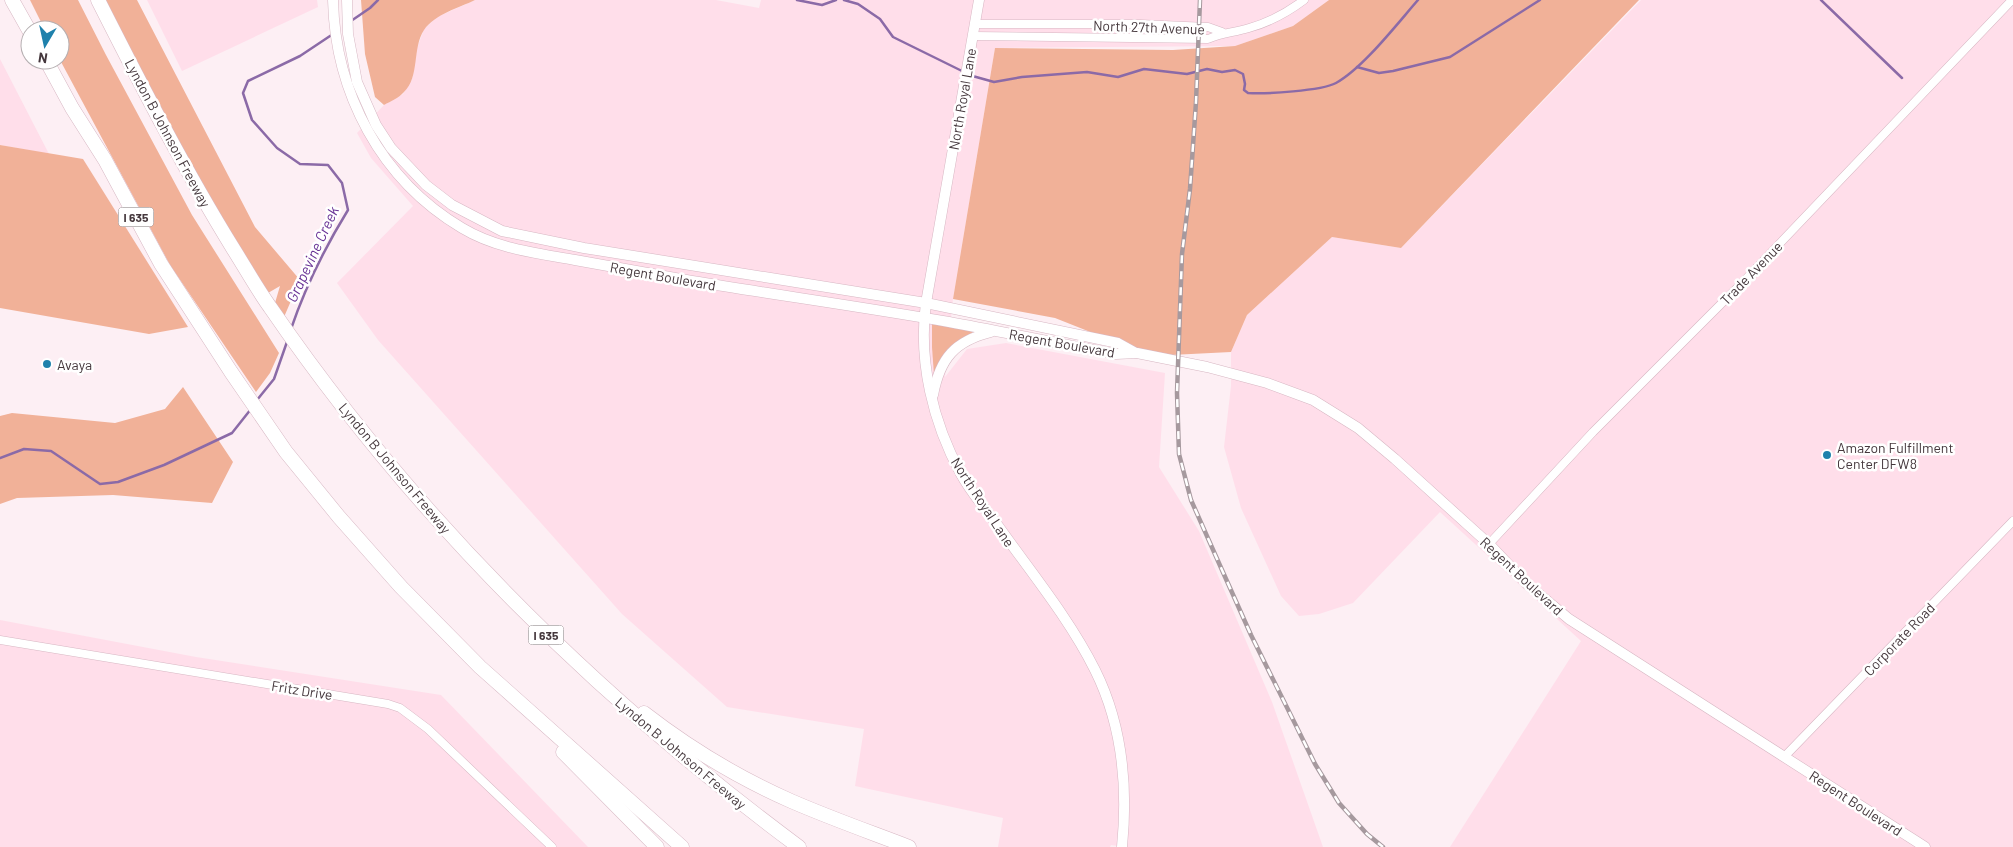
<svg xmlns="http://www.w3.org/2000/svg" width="2013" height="847" viewBox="0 0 2013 847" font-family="Barlow,sans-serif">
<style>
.built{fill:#ffdeea}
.green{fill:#f1b198}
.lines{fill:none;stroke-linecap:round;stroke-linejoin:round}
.stream{stroke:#8b6aa7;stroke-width:2.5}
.street-casing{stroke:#d7b7c3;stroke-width:9}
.secondary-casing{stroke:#d7b7c3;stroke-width:11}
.highway-casing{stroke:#d7b7c3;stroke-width:15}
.street{stroke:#fff;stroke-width:8}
.secondary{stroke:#fff;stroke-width:10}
.highway{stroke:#fff;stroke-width:14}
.rail-casing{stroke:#a6999e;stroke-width:4.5}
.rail{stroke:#fff;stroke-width:2.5;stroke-dasharray:8;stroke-linecap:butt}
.poi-dot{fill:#1f81ac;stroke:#fff;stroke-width:2}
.labels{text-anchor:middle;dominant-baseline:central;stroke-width:5;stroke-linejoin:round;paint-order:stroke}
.shield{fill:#fff;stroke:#7d7477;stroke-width:1}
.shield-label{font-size:12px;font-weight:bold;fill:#45383d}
.street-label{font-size:14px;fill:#45383d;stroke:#fff}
.poi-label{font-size:14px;fill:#45383d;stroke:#fff;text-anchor:start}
.water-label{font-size:15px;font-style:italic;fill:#683295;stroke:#fff}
</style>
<rect width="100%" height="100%" fill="#fdeff4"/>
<g class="built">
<polygon points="147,0 317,0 318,7 182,71"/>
<polygon points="475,0 716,0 759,8 761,0 1329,0 1293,26 1235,46 995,48 953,299 945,377 967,349 1006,343 1165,373 1159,467 1199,531 1272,702 1323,847 1126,847 1111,845 1110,847 998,847 1003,818 855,786 864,729 727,707 622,614 378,340 337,283 413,206 371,158 357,133 384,105 403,94 412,79 417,48 424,29 437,17"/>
<polygon points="1641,0 2013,0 2013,847 1450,847 1581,641 1440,512 1353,603 1319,614 1299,616 1281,596 1241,508 1224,447 1231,386 1231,352 1247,315 1332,237 1401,248"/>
<polygon points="0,59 49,154 0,145"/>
<polygon points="0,620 196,657 441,695 588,847 0,847"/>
</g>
<g class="green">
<polygon points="30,0 78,0 106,55 192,215 279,353 270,373 256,392 170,265 60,60 60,30 45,30"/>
<polygon points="105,0 137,0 255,227 300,280 284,317 275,303 280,286 268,293 176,142"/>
<path d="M361,0h114c-16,8 -40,14 -51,30 -12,18 -4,47 -20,62 -5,6 -13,9 -20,13l-9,-8 -10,-43z"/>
<polygon points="1329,0 1639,0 1401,248 1332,237 1247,315 1231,352 1151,356 1055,318 953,299 995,48 1173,50 1235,46 1293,26"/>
<polygon points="0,145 83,159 188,327 149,334 0,308"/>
<polygon points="932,324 971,331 973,333 934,375 932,347"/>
<polygon points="183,387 233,462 212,503 113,495 17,498 0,504 0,416 12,413 115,423 165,409"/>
</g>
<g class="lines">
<g class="stream">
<polyline points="797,0 822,5 836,0"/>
<polyline points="844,0 858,4 880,19 893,37 964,72"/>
<polyline points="1821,0 1902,78"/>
<polyline points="351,21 370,8 378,0"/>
<polyline points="1357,67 1379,73 1393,71 1450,57 1540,0"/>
<path d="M969,75l25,7 28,-5 65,-5 31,5 26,-8 43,5 20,-5 15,3 13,-2 8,4 2,10 -1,6 4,3c18,1 73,-2 88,-10 27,-15 61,-59 82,-83"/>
<path d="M291,329c15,-44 33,-80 57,-119l-6,-27 -14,-18 -28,-1 -23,-16 -25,-28 -9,-27 5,-12 52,-25 33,-22"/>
<polyline points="257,400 274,379 288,339"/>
<polyline points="0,458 24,449 51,451 100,484 118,482 164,465 232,433 251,409"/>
</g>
<defs>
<g id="street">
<polyline points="975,24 1140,24 1208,27 1222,32"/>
<path d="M973,36l235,3c15,-7 25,-6 41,-11 18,-5 39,-16 55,-28"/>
<polyline points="1489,544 1593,432 1743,282 2012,0"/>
<polyline points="0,640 388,704 400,708 428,729 552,847"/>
<polyline points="1785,756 2013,521"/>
</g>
<g id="secondary">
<path d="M333,0c2,93 48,180 129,228 35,21 75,25 113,32 39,7 78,14 117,21 85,14 171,26 257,41 55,10 111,22 167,32l21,-1 70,14 60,16 46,17 45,28 37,31 94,85 38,40 42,35 356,228"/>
<polyline points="347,0 348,34 357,82 376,125 391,148 426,185 452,205 502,231 584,248 926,303 1118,343 1136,353"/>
<path d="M979,0l-53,303c-8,58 7,120 35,171 9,17 23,33 35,49 34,48 73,95 99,147 28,56 33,116 27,177"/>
<path d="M933,395c7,-37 22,-54 58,-63"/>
</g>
<g id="highway">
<polyline points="12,0 30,32"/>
<path d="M98,0c43,85 86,169 136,250 12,19 23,39 36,57 144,210 324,388 529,540"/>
<polyline points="46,60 72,108 105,160 161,264 231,372 286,452 339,517 401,587 480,667 682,847"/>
<path d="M644,713c45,35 95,65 147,88 39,17 79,31 118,46"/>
<polyline points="563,752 657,847"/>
</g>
</defs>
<use href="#street" class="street-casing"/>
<use href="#secondary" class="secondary-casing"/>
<use href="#highway" class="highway-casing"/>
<use href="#street" class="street"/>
<use href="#secondary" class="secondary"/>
<use href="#highway" class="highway"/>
<defs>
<polyline id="rail" points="1200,0 1196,102 1190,189 1182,254 1177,393 1179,454 1191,500 1222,570 1251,635 1315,764 1339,803 1367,834 1383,847"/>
</defs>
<use href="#rail" class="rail-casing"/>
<use href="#rail" class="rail"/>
</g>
<g class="poi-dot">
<circle cx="47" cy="364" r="5"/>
<circle cx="1827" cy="455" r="5"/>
</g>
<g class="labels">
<g class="shield">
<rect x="118.5" y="207.5" width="35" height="19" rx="4"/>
<rect x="528.5" y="625.5" width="35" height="19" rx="4"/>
</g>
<g class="shield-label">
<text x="136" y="217">I 635</text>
<text x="546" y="635">I 635</text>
</g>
<g class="street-label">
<text transform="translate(1149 27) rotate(2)">North 27th Avenue</text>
<text transform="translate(962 99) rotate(-80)">North Royal Lane</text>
<text transform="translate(168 133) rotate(62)">Lyndon B Johnson Freeway</text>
<text transform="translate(1751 273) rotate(-46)">Trade Avenue</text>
<text transform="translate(663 276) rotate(10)">Regent Boulevard</text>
<text transform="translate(1062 343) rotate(10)">Regent Boulevard</text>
<text transform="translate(395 468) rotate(50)">Lyndon B Johnson Freeway</text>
<text transform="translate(983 502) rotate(57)">North Royal Lane</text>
<text transform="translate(1522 576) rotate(43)">Regent Boulevard</text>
<text transform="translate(1899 639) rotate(-46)">Corporate Road</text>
<text transform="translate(302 690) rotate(9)">Fritz Drive</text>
<text transform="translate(681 753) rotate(40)">Lyndon B Johnson Freeway</text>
<text transform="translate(1856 803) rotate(33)">Regent Boulevard</text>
</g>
<g class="poi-label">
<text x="57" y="364">Avaya</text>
<text x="1837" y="447">Amazon Fulfillment<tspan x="1837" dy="16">Center DFW8</tspan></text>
</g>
<g class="water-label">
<text transform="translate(312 254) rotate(-65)">Grapevine Creek</text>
</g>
</g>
<g transform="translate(45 45) rotate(189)"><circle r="24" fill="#ffffff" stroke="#b5afb1"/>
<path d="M0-4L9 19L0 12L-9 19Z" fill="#1f81ac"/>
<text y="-8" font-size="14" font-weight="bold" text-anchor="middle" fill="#45383d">N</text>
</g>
</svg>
